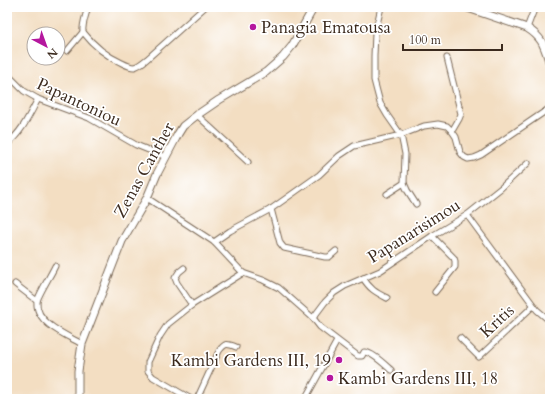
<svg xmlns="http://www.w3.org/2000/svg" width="557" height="406" viewBox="0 0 557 406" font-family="Cardo,serif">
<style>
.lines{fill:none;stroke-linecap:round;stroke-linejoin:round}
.street-casing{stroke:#7b6957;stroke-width:7}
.secondary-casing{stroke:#7b6957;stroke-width:9}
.street{stroke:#fff;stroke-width:5}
.secondary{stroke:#fff;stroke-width:7}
.poi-dot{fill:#b5179e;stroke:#fff;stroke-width:1.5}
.labels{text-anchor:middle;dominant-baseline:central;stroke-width:3.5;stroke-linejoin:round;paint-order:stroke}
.poi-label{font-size:17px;fill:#3b2a1e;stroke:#fff;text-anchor:start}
.street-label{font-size:17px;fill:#3b2a1e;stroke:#fff}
</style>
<rect width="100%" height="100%" fill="#fff"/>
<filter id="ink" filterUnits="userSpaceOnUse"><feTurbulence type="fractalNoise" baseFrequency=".025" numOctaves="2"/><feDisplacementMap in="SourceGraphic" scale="8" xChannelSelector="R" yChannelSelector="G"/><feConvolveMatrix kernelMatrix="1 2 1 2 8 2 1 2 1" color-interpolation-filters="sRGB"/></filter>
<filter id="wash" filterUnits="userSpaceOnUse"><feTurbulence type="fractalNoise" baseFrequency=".012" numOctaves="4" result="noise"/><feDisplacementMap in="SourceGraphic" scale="16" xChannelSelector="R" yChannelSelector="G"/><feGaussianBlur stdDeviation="0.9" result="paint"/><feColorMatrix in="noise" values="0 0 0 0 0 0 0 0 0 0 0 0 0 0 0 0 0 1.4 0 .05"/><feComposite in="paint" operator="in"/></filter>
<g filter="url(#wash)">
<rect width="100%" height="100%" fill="#f3dec2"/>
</g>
<g filter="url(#ink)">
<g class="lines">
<defs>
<g id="street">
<polyline points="381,7 375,33 374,56 374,80 380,103 387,115 401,135 405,154 404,183 407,190 416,204"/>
<polyline points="527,28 535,7"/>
<path d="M83,32c11,14 23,24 39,31 4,2 8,4 12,4 5,-1 9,-5 13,-8l58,-52"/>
<path d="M67,51l16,-19c-1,-8 3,-17 5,-25"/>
<polyline points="447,58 461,114 459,119 452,131"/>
<polyline points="7,74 24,91 38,99 89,118 136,145 166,157"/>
<polyline points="197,115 248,162"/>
<path d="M7,144c15,-12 22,-28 31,-45"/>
<polyline points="387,194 404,183"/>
<path d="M147,198l67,44 29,31 20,7 16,8 34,30 7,9 38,29h4l2,-4c8,0 20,12 27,18"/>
<polyline points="271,209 280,243 284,248 325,257 329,257 336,251"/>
<polyline points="467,215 537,310 550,321"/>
<polyline points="432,236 454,258 455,261 455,267 435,292"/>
<polyline points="214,242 230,231 271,209 319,175 339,156 354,146 401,135 424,126 438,124 447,126 452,131 456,137 460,152 464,157 468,159 474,158 481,155 550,108"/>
<path d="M55,266c-3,7 -18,31 -18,36 -2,21 31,34 45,42"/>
<polyline points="184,268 179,272 175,278 177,283 192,305"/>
<path d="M363,278c7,11 12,14 24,20"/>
<polyline points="15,284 37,301"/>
<polyline points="313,318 325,302 334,293 345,286 380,271 432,236 467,215 501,188 528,163"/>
<polyline points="460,338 479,357 533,306"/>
<polyline points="191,399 153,377 148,371 148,362 160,336 168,324 192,305 243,273"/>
<path d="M197,399l22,-48c6,-8 8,-8 17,-4"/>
<polyline points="305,399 337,341"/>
</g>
<g id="secondary">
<path d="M465,7l62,21c16,10 17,18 23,36"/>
<polyline points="78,399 78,371 82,344 122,241 147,198 157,174 178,134 183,126 197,115 219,100 266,72 283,57 292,46 314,7"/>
</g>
</defs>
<use href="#street" class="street-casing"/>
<use href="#secondary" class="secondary-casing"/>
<use href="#street" class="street"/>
<use href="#secondary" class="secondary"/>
</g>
</g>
<g class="poi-dot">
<circle cx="253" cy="27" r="4"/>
<circle cx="339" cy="360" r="4"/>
<circle cx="330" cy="378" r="4"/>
</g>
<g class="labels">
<g class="poi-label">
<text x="261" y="27">Panagia Ematousa</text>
<text x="331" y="360" text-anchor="end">Kambi Gardens III, 19</text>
<text x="338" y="378">Kambi Gardens III, 18</text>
</g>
<g class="street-label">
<text transform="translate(79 102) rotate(25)">Papantoniou</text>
<text transform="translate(144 170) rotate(-61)">Zenas Canther</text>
<text transform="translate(414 231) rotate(-32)">Papanarisimou</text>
<text transform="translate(497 321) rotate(-43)">Kritis</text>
</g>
</g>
<rect width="557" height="406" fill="none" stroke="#fff" stroke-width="24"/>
<g transform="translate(46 46) rotate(139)"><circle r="19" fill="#ffffff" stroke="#b1aaa5"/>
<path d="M0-3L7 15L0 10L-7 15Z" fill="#b5179e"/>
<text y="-6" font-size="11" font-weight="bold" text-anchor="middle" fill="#3b2a1e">N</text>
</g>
<path d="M403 44v6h99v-6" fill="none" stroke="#3b2a1e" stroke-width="2"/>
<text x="409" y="44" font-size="12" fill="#3b2a1e" stroke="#ffffff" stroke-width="3" paint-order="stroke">100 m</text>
</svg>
